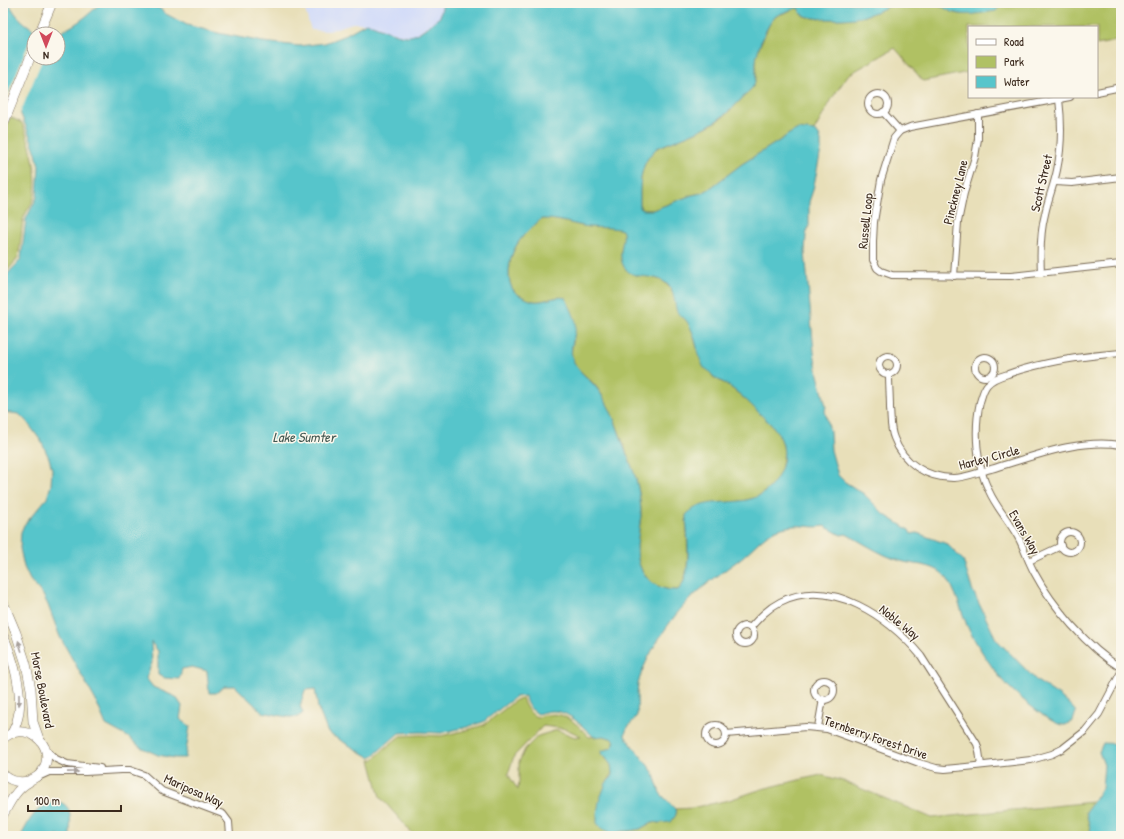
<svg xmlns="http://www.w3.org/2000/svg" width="1124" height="839" viewBox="0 0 1124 839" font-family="'Patrick Hand',sans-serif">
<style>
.built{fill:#d0daf9}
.green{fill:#b0c164;stroke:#767641;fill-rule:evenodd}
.water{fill:#57c5cb;stroke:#497874;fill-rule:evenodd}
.pier{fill:#e8dfb9}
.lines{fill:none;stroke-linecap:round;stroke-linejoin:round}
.minor-casing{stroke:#786954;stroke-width:8}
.secondary-casing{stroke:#786954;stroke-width:10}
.minor{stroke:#fff;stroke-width:6}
.secondary{stroke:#fff;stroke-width:9}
.oneway{fill:#a79f9a}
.labels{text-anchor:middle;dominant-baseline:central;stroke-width:3;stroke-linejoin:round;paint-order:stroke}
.street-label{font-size:13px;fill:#3b2a1e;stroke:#fbf7ec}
.water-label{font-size:14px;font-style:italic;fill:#435852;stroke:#fbf7ec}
</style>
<rect width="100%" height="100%" fill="#fbf7ec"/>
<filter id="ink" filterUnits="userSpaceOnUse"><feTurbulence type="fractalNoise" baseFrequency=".025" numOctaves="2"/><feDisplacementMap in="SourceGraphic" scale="8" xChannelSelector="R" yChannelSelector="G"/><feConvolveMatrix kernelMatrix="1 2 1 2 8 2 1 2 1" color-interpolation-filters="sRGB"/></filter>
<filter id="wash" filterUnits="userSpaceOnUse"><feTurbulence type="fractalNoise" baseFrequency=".012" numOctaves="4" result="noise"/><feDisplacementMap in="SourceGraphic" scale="16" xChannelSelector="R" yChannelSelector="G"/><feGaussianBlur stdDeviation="0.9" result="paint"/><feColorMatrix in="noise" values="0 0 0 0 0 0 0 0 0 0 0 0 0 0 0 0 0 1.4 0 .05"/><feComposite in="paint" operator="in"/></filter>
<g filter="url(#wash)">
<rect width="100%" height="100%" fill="#e8dfb9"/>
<polygon class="built" points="303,3 443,3 440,17 415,35 409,36 398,34 366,23 352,23 329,31 311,30"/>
<g class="green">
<path d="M897,3c9,0 32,-2 40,1 5,1 9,5 13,7 16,8 33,-2 48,-7l-1,-1h124v37l-24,5v-18h-128v45l-46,9 -28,-33 -47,27 -15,22 -19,34 -7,-1 -18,4 -10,7 -37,23 -33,25 -7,4 -10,2 -39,15h-10l-3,-2c0,-22 -2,-44 17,-60l39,-16 16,-8 11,-7 9,-8 20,-21 4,-10v-16l1,-10 13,-29 6,-7 21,-8 2,1c1,3 2,5 5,7 14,4 47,4 60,0 11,-3 22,-9 33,-13z"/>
<path d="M10,117l12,6c9,21 17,52 12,75 -2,7 -9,14 -11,22 -2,12 -2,25 -5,37 -4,7 -10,12 -15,19v-142z"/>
<path d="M541,219c17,-1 32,6 49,8 11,1 22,-1 32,3 4,7 -1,15 -1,23 0,6 1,10 4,16l22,7 8,2 8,3 6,6 5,8 6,20 7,6 5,9 9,32 10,11 2,4 16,9 21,17 27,28 5,10 2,11 -3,18 -5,11 -10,10 -11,7 -14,3 -13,2 -42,12c0,20 7,61 -8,75 -18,1 -34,-9 -39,-27 -5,-15 1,-33 2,-48 0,-13 -2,-26 -6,-39 -3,-10 -8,-21 -11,-31 -6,-16 -12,-33 -21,-48 -2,-4 -5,-8 -8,-12 -7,-8 -16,-13 -21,-22 -5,-10 -1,-17 0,-26 1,-7 -6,-31 -8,-39 -11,-3 -22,5 -34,3 -5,-2 -15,-6 -18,-10 -8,-9 -5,-29 -1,-39 2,-5 6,-11 10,-16 5,-6 12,-11 18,-17z"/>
<path d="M523,699c0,6 9,18 15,18 3,0 6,-2 9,-2 6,-1 13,-1 18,2 10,4 17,13 24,20l15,-1 9,3 2,2 -3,7 -11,3 1,4c11,8 14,18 4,28l16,48h7l11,-2 12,-7 8,1 13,-4 3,-5 -1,-5 17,-1 37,-8 33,-11 45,-11 14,-3 22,6 89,37 161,-16 -7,10 6,24h-674l-5,-2 -33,-37 -10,-37h3l11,-11 16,-13 21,-1 20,1 26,-6 17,-5 32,-25zM543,726l23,3 15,7 -6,1 -18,-7 -19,6 -13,13 -6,13v19l-1,9 -10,-16 6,-18z"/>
</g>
<g class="water">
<path d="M3,3h6c7,14 13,18 25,27v28h24v-24h-2c14,-5 34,-19 44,-31h45l14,5 7,6 21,11 31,8 45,9 36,4 26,-3 18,-7 23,-13c11,3 38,17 48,12 8,-3 19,-13 26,-18l3,-14h454c-11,4 -22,10 -33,13 -10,4 -54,5 -62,-2 -3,-2 -2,-2 -3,-5l-2,-1c-4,1 -18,6 -21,8 -9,8 -19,33 -20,45 -1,10 2,19 -4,27 -10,10 -18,20 -29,28 -19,15 -44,22 -66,32 -19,16 -17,38 -17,60l3,2h10l39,-15 10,-2 7,-4 33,-25 37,-23 10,-7 9,-5 16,2 5,4 2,6v9l-8,40 -4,12v24l-3,9 -1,17 9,100 4,23 8,31 -1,5 5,21 1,18 7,25 7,7 19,12 21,21 24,15 2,4 6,-1 30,11 16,16 9,29 24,50 41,42 24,16 11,10 4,5 -3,9c-2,1 -5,3 -8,4 -13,2 -54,-35 -63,-45 -12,-15 -23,-32 -32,-48 -8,-16 -14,-44 -25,-56 -9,-10 -23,-11 -36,-13 -23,-4 -43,-19 -63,-29l-5,1 -17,-9c-8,2 -14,0 -21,0 -9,-1 -19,1 -27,4 -14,6 -24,20 -36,29 -16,12 -33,24 -48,38 -21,20 -47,59 -54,87 -2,11 0,21 -1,31 -3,8 -12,11 -12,21l28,36 7,21 15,16 1,6 -5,7 -11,1 -8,-1 -12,7 -11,2h-7l-7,2 -6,-1 -8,-4 -4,-5v-9l2,-13 7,-18 6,-6v-4l-1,-8 -5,-7 -4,-3 -1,-4 11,-3 3,-7 -2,-2 -9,-3 -10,1c-18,-16 -30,-33 -56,-23 -7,-5 -12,-8 -13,-18l-10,1 -32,25 -16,5 -26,6 -20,-1 -22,1 -16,14 -12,11 -43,-25 -10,-25 -3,-19 -10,1 -5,16 3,7 -5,4h-10l-26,-5 -27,-26h-10l-9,7h-7l-2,-22 -15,-4 -10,2 -3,10 -14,-1 -7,-3v-24l-7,-9 1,21 -6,15 7,9 23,10 6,9 -2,13 10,7 -5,32h-11l-16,-3 -18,-8 -12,-10 -22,-12 -10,-24 -36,-64 -12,-32 -5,-10 -13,-15 -6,-13 -4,-19 1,-16 3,-7 23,-27 4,-13 1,-16 -3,-11 -8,-17 -14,-19 -8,-8 -16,-2v-132l8,-10 6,-6 4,-6 5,-39 11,-22 2,-31 -3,-13 -7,-19 -9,-22 -17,-2zM541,219c17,-1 32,6 49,8 11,1 22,0 32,3 5,8 -7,25 3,38 9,14 31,3 44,18 6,8 5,17 8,26 2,3 4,4 7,6 3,3 6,8 8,13 5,12 6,26 12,37 5,2 6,5 9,8 2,2 5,4 8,5 15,9 27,20 39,33 6,6 13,11 17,18 13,18 6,43 -9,57 -23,23 -61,3 -82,26 1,20 7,61 -8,75 -18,1 -34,-9 -39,-27 -5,-15 1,-33 2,-48 0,-12 -2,-24 -5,-36 -3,-10 -7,-20 -11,-29 -6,-18 -12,-37 -22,-53 -3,-4 -6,-9 -9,-12 -7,-8 -16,-14 -20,-23 -7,-12 2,-25 2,-38 -1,-9 -7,-18 -10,-26 -11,-3 -22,5 -33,3 -6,-2 -16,-6 -19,-10 -8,-9 -5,-30 -1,-39 2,-5 6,-11 10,-16 5,-6 12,-11 18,-17z"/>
<path d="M936,3h61l2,4 -3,4c-14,2 -30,6 -44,1 -6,-2 -11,-7 -16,-9z"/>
<polygon points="1103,743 1121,744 1121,836 1092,836 1086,812 1102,788 1104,765 1099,752"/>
<path d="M59,802c3,1 6,2 8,5 5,5 3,22 3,29h-49c9,-17 16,-33 38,-34z"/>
</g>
<polygon class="pier" points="35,28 46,34 34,34 34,58 43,58 19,116 18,114 15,113 3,112 3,106"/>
</g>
<g filter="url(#ink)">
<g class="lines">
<defs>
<g id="minor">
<polyline points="1097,92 1121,87"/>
<circle cx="878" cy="104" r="10"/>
<polyline points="1070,97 910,127 900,131 894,138 881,180 874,222 873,241 873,260 877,268 881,271 892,275 1011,276 1121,264"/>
<polyline points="883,112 900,131"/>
<polyline points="1055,182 1072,183 1121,177"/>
<path d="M1041,273c-1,-20 -1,-40 4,-59 3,-15 9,-29 12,-44 5,-24 5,-47 2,-71"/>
<polyline points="954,276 958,222 964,193 975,157 978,139 978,114"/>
<path d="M1121,353c-39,3 -76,8 -113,21 -7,2 -16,5 -21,11 -4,5 -5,11 -7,17 -6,27 -4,63 9,89 7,16 20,30 29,46 6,11 10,24 16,35 18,34 54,76 87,96"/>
<circle cx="888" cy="365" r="9"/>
<circle cx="985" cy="367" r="10"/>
<path d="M889,375c0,11 1,22 1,33 1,10 0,21 4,30 9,25 33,40 59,40 13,0 25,-6 38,-9 41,-12 87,-31 130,-24"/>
<circle cx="1070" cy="542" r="10"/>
<polyline points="1029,561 1061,546"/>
<circle cx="745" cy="635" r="9"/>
<path d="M750,628c9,-10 18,-20 30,-26 52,-26 109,16 141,54l56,88 2,7 2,14"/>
<circle cx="824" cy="690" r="10"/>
<circle cx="716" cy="735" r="10"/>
<polyline points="818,727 823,699"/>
<polyline points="726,734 806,727 827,729 919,763 936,768 945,769 966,767 1031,760 1052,754 1062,749 1085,731 1099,714 1121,672"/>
<polyline points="46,750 56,759 67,764 100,768"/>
<polyline points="38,777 49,772 85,772 121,770 130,770 144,775 162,791 223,814 229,822 230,836"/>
</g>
<g id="secondary">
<polyline points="39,34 52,3"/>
<polyline points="3,125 34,48"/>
<polyline points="3,602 16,633 26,664 31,689 33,722 39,739"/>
<path d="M3,635c10,23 22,61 14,86 -1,4 -3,8 -5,12"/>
<path d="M3,739c21,-20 55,5 40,31 -3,5 -9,9 -15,11 -9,2 -18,0 -25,-7"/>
<path d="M3,815c7,-13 13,-26 26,-33"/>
</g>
</defs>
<use href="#minor" class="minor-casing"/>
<use href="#secondary" class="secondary-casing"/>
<use href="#minor" class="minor"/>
<use href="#secondary" class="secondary"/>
</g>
<defs><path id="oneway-solid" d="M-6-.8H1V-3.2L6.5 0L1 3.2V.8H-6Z"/></defs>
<g class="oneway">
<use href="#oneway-solid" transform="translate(20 646) rotate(-108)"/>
<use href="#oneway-solid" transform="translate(19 700) rotate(90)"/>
<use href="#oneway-solid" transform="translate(73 772) rotate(-1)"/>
</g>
</g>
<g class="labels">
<g class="street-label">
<text transform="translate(1041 183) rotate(-77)">Scott Street</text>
<text transform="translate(955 192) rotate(-76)">Pinckney Lane</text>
<text transform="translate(865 221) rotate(-84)">Russell Loop</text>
<text transform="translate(989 457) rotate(-15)">Harley Circle</text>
<text transform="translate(1025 532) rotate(60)">Evans Way</text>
<text transform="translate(900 622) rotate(39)">Noble Way</text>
<text transform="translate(43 690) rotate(79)">Morse Boulevard</text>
<text transform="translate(876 737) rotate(19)">Ternberry Forest Drive</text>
<text transform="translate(194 790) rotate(24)">Mariposa Way</text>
</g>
<g class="water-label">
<text x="304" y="436">Lake Sumter</text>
</g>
</g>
<rect width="1124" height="839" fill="none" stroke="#fbf7ec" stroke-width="16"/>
<rect x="968" y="26" width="130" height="72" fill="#fbf7ec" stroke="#aea59a"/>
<rect x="976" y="39" width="20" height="6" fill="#ffffff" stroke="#aea59a"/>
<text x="1004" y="46" font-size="12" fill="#3b2a1e">Road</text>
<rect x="976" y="56" width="20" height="12" fill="#b0c164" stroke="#aea59a"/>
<text x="1004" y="66" font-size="12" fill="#3b2a1e">Park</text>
<rect x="976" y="76" width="20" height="12" fill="#57c5cb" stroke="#aea59a"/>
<text x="1004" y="86" font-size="12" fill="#3b2a1e">Water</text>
<g transform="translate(46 46) rotate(180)"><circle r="19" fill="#fbf7ec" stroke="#aea59a"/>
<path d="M0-3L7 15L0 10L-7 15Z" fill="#d1495b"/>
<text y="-6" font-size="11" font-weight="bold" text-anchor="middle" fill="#3b2a1e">N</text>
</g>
<path d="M28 805v6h93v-6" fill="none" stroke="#3b2a1e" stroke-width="2"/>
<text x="34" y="805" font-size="12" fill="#3b2a1e" stroke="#fbf7ec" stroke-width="3" paint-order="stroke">100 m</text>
</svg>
